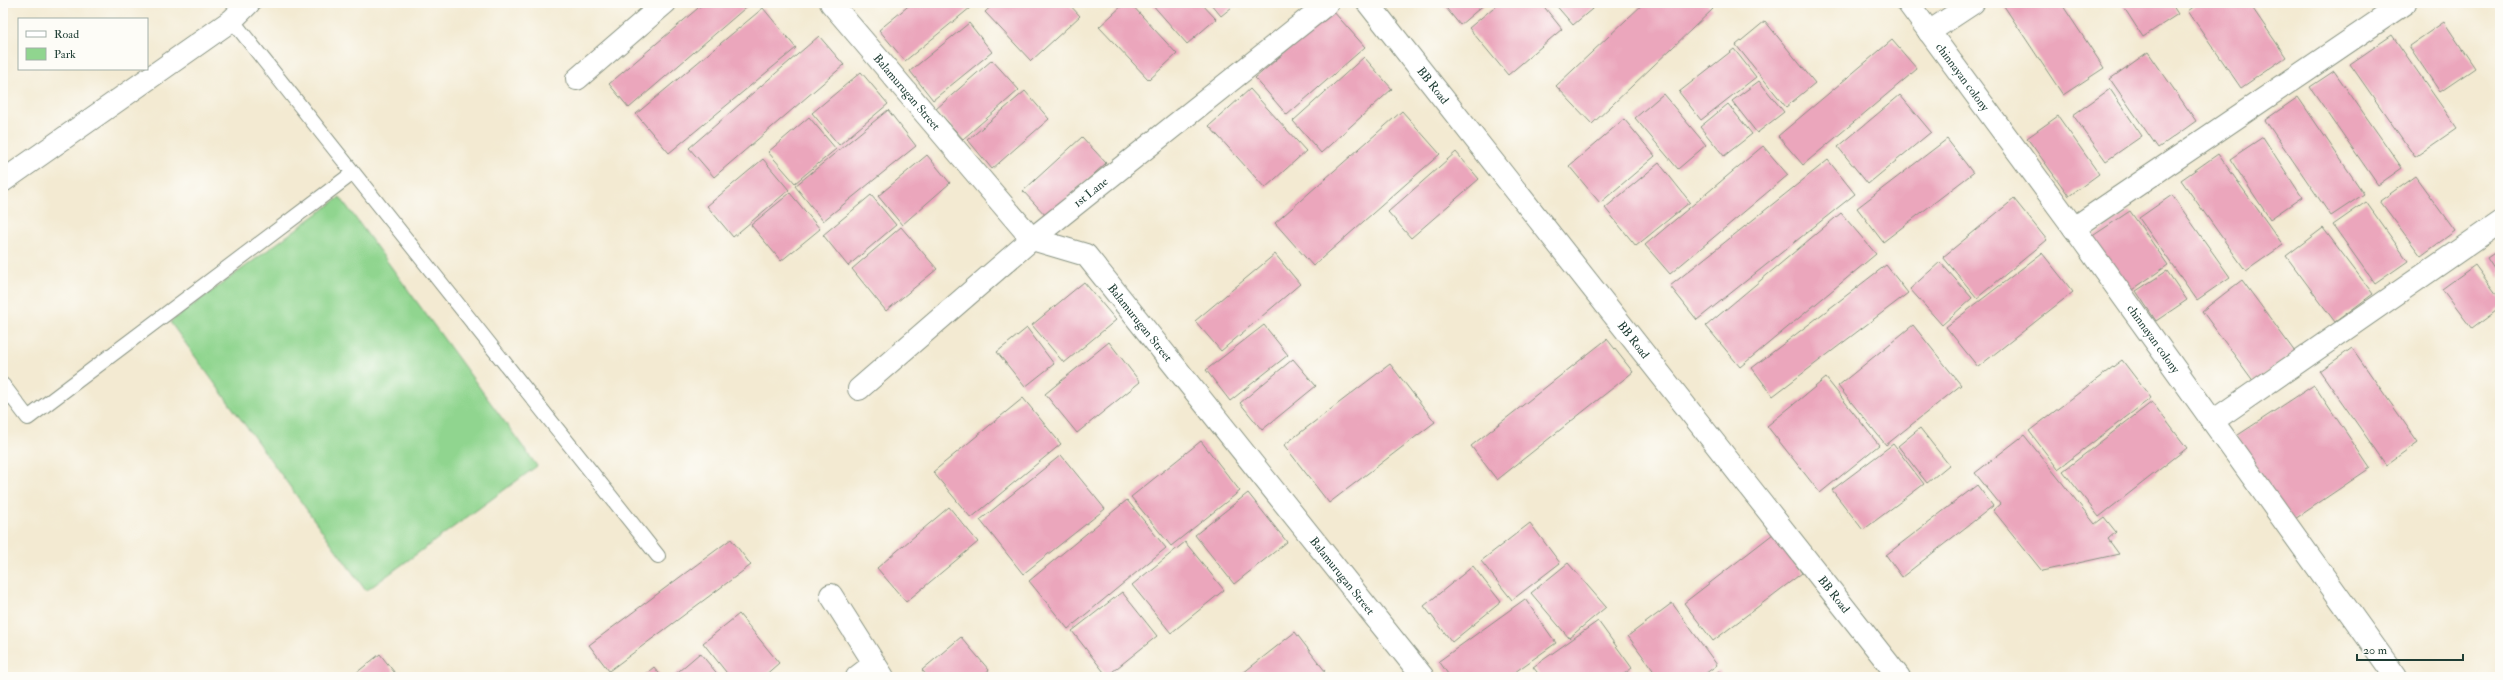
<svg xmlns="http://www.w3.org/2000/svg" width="2503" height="680" viewBox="0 0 2503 680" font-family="'IM FELL Double Pica',serif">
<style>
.green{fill:#90d58f;stroke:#588962}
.building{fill:#eba6bc}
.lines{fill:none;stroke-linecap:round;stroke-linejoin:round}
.lane-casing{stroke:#899483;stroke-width:16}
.street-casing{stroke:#899483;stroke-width:24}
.secondary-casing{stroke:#899483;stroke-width:24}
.lane{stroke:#fff;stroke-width:14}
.street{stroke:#fff;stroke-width:22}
.secondary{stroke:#fff;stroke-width:22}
.labels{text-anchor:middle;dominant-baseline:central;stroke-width:3.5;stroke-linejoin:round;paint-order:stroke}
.street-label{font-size:12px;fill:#1f3d34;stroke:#fdfcf7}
</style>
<rect width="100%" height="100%" fill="#fdfcf7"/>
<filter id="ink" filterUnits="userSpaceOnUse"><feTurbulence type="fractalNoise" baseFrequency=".025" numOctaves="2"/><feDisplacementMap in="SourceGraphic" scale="8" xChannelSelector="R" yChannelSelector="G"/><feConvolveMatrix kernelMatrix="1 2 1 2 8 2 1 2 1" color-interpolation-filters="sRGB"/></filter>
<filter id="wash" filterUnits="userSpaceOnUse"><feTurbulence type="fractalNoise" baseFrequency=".012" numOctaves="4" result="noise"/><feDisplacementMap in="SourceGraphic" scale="16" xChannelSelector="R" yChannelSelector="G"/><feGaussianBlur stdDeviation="0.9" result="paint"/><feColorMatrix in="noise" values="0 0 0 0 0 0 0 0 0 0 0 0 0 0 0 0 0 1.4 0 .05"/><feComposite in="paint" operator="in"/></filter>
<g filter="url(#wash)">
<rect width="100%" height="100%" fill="#f3ead2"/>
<polygon class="green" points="340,197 537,466 366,591 170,322"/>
<g id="blocks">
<g class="building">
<polygon points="704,3 751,3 629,108 609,84"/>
<polygon points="912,3 976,3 905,61 879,30"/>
<polygon points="995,3 1068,3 1080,16 1031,61 985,12"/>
<polygon points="1125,3 1130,3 1177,54 1149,80 1099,27"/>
<polygon points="1151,3 1201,3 1216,19 1187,44"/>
<polygon points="1210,3 1237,3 1221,16"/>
<polygon points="1442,3 1486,3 1460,25"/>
<polygon points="1499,3 1541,3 1562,29 1508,75 1469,28"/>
<polygon points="1554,3 1597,3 1598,4 1573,25"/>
<polygon points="1644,3 1706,3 1713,9 1592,124 1556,86"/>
<polygon points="2008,3 2061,3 2104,68 2063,95 2004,6"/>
<polygon points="2121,3 2171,3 2178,14 2143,37"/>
<polygon points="2199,3 2249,3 2286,57 2241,88 2188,11"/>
<polygon points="763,8 796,48 669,153 636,114"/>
<polygon points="1333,11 1365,47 1287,115 1255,78"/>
<polygon points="1765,21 1815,83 1786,107 1736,45"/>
<polygon points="2444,22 2475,68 2440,92 2409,46"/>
<polygon points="969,23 992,52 933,100 910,71"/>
<polygon points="2392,35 2457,128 2415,157 2350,64"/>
<polygon points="819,36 844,65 714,177 689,148"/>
<polygon points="1892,40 1917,69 1803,165 1778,136"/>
<polygon points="1734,49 1756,77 1701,120 1679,92"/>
<polygon points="2148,52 2196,121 2158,148 2110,79"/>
<polygon points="1364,57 1392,89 1321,153 1293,121"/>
<polygon points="992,60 1019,90 963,139 936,109"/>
<polygon points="2334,71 2402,168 2378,185 2310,87"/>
<polygon points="861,72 888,104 839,145 812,113"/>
<polygon points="1759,81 1784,112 1757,133 1732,101"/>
<polygon points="1250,89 1306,151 1265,188 1209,126"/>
<polygon points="2110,89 2142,136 2106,161 2073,115"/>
<polygon points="1025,91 1049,119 992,169 968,140"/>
<polygon points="1663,94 1706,145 1678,169 1635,118"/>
<polygon points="1900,95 1931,132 1868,184 1838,147"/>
<polygon points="2298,97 2364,194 2331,216 2265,120"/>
<polygon points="1728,104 1752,134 1724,156 1700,127"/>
<polygon points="888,110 916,146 823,221 795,186"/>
<polygon points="1402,111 1440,154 1313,266 1275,223"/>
<polygon points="2058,116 2099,174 2069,196 2027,138"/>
<polygon points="809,117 836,149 795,183 768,152"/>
<polygon points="1624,119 1655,156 1600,203 1569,166"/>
<polygon points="1082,137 1106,163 1047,217 1023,191"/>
<polygon points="2263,137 2302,197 2270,219 2230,159"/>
<polygon points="1947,139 1973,173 1883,242 1857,208"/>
<polygon points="1763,146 1788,175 1670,274 1645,245"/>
<polygon points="1456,152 1479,179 1411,238 1388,212"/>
<polygon points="2218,154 2283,245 2246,271 2181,180"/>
<polygon points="927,155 950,183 902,225 878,196"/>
<polygon points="763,159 789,190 733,237 707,206"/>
<polygon points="1828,160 1855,194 1697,320 1670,286"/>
<polygon points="1659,163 1690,202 1636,246 1605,208"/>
<polygon points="2415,176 2455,231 2421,256 2380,201"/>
<polygon points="790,193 820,229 781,261 751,225"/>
<polygon points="871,195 896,225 848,266 823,235"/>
<polygon points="2172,195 2230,277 2197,300 2139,218"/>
<polygon points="2014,199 2047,240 1977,298 1943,257"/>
<polygon points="2366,202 2408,261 2375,284 2333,225"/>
<polygon points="2130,211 2168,265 2126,294 2088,239"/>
<polygon points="1841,213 1876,254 1740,367 1706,326"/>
<polygon points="901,227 937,269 886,311 852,269"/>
<polygon points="2323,228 2373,294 2335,322 2286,256"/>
<polygon points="2500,249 2500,278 2487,258"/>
<polygon points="2042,253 2073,292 1978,367 1946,327"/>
<polygon points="1275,254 1300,284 1221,351 1195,321"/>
<polygon points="1940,262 1972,298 1942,325 1910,289"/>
<polygon points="1886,265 1908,293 1773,396 1752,368"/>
<polygon points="2475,265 2500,299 2500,308 2472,329 2442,289"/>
<polygon points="2167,271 2187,300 2156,321 2136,291"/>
<polygon points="2242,280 2295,352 2254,382 2202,311"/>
<polygon points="1084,282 1116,320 1064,363 1032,325"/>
<polygon points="1264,325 1288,355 1230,401 1206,370"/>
<polygon points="1913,325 1961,385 1886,445 1838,386"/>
<polygon points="1027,328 1054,364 1025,387 997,352"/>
<polygon points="1607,339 1633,372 1497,480 1471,446"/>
<polygon points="1109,342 1140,382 1077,433 1045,394"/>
<polygon points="2352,348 2418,442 2386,465 2320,371"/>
<polygon points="1293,359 1316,386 1262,430 1240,403"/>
<polygon points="2122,360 2151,398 2058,469 2029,431"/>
<polygon points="1390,364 1435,422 1329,503 1284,445"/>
<polygon points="1826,378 1879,445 1820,493 1767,426"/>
<polygon points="2314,385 2370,468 2292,521 2235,437"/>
<polygon points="1023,398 1061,444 971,518 933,472"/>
<polygon points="2152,402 2187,448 2099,517 2063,471"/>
<polygon points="1920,428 1949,465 1927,483 1898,446"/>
<polygon points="2024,435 2095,524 2104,517 2116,532 2108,539 2119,554 2042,571 1993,510 2000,504 1975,473"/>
<polygon points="1201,441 1240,491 1171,546 1131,497"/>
<polygon points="1893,444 1924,484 1863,530 1832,490"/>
<polygon points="1061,455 1105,509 1023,574 980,520"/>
<polygon points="1977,485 1993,506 1902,577 1886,555"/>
<polygon points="1248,493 1287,542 1234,584 1195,535"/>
<polygon points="1127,500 1166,548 1068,629 1029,581"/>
<polygon points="949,507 978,542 906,602 877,568"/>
<polygon points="1530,523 1560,563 1512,600 1481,561"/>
<polygon points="1773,534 1802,573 1713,641 1684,603"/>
<polygon points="731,539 751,565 609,671 589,645"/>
<polygon points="1185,542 1224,590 1171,633 1132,585"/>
<polygon points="1568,563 1606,607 1569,638 1531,593"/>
<polygon points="1473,566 1501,602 1452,642 1424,606"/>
<polygon points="1122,592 1157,636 1107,676 1072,631"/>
<polygon points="1525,599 1556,643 1508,677 1450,677 1439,661"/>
<polygon points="1672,603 1717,665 1701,677 1658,677 1628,636"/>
<polygon points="739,614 779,663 763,677 730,677 703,643"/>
<polygon points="1598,621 1632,668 1620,677 1541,677 1533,667"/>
<polygon points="1295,632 1325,671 1317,677 1238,677"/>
<polygon points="961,637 989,670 980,677 928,677 922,670"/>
<polygon points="700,653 720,677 672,677"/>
<polygon points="380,654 398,677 351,677"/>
<polygon points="654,667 662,677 642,677"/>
<polygon points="1719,671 1723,677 1710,677"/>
</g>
</g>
</g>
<g filter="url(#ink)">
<use href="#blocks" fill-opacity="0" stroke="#899483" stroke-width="1"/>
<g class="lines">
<defs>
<g id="lane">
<polyline points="232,20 658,556"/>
<polyline points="3,385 28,418 353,173"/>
</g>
<g id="street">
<path id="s1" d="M831,3l201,236 54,16 337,422"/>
<path id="s2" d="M1908,3l166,225 322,449"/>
<polyline points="1929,32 1973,3"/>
<polyline points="577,79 665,3"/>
<polyline points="3,181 232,20 249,3"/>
<polyline points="2074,228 2405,3"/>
<path id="s3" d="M859,389l173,-150 296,-236"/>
<polyline points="2213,421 2500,222"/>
<polyline points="831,595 883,677"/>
<polyline points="857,677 874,664"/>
</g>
<g id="secondary">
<path id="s4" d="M1368,3l531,674"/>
</g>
</defs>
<use href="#lane" class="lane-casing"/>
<use href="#street" class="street-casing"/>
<use href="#secondary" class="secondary-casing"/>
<use href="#lane" class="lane"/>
<use href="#street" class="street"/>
<use href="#secondary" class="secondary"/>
</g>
</g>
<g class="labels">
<g class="street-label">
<text stroke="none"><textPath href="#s2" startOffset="92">chinnayan colony</textPath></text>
<text stroke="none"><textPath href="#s4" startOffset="105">BB Road</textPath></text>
<text stroke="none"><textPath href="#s1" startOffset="117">Balamurugan Street</textPath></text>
<text stroke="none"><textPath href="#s3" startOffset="304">1st Lane</textPath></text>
<text stroke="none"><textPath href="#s1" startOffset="453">Balamurugan Street</textPath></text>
<text stroke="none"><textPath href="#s2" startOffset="416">chinnayan colony</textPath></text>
<text stroke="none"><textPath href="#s4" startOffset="429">BB Road</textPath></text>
<text stroke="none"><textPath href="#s1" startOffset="777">Balamurugan Street</textPath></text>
<text stroke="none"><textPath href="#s4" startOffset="753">BB Road</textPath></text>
</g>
</g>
<rect width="2503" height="680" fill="none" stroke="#fdfcf7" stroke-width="16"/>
<rect x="18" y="18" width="130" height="52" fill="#fdfcf7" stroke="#a4b0a9"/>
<rect x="26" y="31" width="20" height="6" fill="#ffffff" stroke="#a4b0a9"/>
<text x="54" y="38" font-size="12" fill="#1f3d34">Road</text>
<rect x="26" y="48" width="20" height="12" fill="#90d58f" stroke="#a4b0a9"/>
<text x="54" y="58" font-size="12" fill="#1f3d34">Park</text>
<path d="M2357 654v6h106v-6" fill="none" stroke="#1f3d34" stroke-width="2"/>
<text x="2363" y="654" font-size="12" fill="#1f3d34" stroke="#fdfcf7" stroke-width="3" paint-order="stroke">20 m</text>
</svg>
